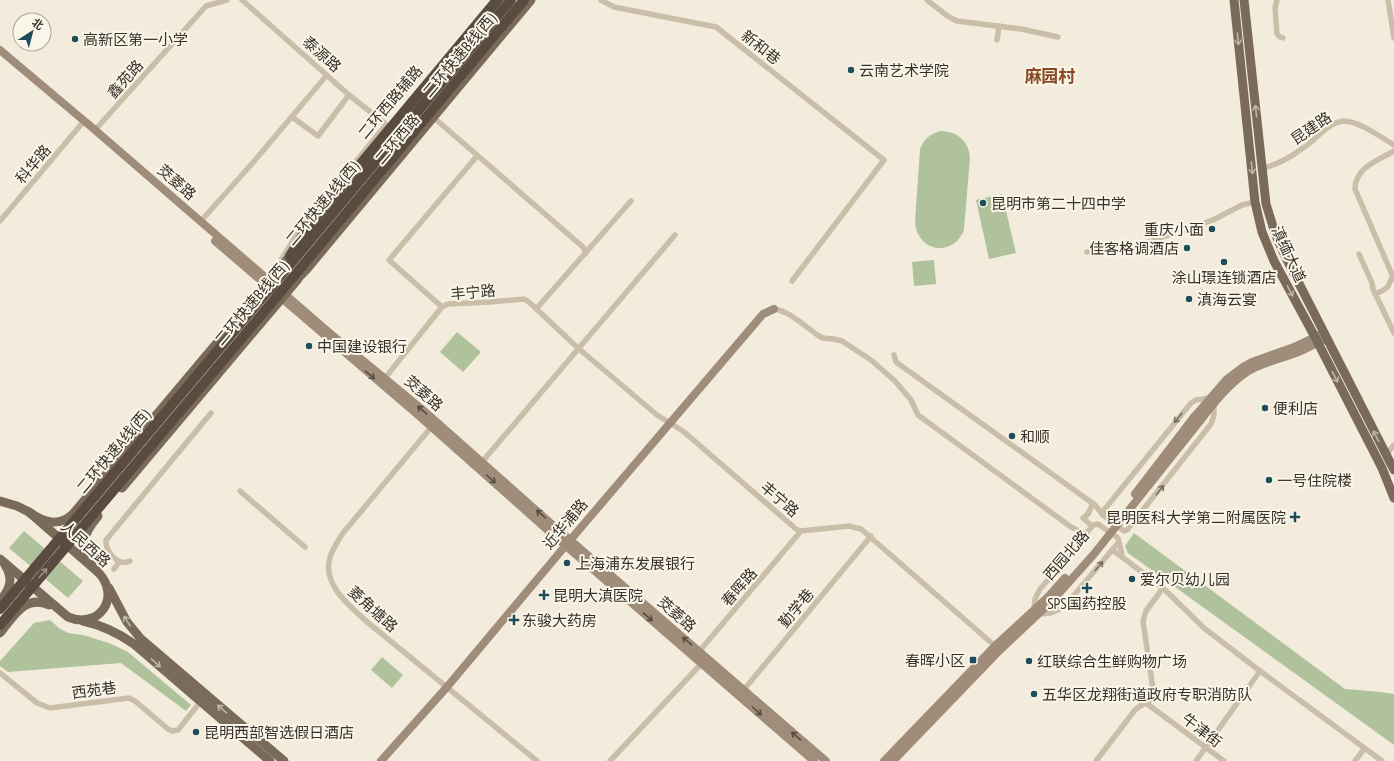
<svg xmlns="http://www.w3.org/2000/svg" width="1394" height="761" viewBox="0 0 1394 761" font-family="'PT Sans Narrow','Noto Sans SC',sans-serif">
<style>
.green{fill:#afc29c}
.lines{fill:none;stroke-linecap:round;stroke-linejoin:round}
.street{stroke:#cbbea8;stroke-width:5.5}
.secondary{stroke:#9f8d7a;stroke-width:8}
.primary{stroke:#7a6a59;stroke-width:9}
.highway{stroke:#594b3f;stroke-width:10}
.secondary-bridge{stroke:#9f8d7a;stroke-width:8}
.highway-bridge{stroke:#594b3f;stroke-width:10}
.oneway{stroke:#c0b6a8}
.oneway2{stroke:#574c41}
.oneway3{stroke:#7a7062}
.oneway4{stroke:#998f83}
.poi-dot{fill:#1d4c5a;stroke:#faf5e9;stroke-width:1.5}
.labels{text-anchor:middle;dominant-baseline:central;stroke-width:4;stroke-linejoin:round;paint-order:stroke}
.poi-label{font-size:15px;fill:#383029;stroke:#faf5e9;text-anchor:start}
.street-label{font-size:15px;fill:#383029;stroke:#faf5e9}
.quarter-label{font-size:17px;font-weight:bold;fill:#884a20;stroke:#faf5e9}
</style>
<rect width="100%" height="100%" fill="#f3ecdd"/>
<g class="green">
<path d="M940,131c17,0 29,10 30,27l-6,72c-11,28 -47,22 -49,-8l5,-73c4,-10 10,-15 20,-18z"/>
<polygon points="1002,194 1016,253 989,259 976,200"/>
<polygon points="934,260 936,284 914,286 912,262"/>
<polygon points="457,332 481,352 463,372 440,352"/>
<polygon points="24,531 83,581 68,598 9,548"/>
<polygon points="1134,533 1345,689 1381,692 1394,694 1394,745 1128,553 1125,546"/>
<polygon points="50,620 59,628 68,633 83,635 109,643 128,652 191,705 186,711 121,663 8,672 0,666 0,661 34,623"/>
<polygon points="382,657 403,675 392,688 371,670"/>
</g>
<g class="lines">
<g class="street">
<polyline points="242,0 349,95 387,125"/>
<polyline points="601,0 614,7 716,27 884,160 792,281"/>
<polyline points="927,0 949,17 957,21 1021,29 1058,37"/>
<polyline points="1277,0 1275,8 1277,34 1280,37 1283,38"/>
<polyline points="1388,0 1394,38"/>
<polyline points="997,40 999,26"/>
<polyline points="292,117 318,136 349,95"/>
<polyline points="433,117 583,247 586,253"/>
<polyline points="95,130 206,6 227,0"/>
<path d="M1394,151c-16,9 -39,17 -39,38l39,90"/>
<path d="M1262,168c16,-3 29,-11 41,-20 13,-8 25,-26 41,-27 15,0 38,17 50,24"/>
<polyline points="0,221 84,121"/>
<polyline points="201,221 256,159 327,75"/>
<polyline points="1087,252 1136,246 1213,220 1242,205 1255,202"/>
<polyline points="1359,254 1372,283 1373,289 1394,333"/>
<polyline points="276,268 301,228 385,126"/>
<path d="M1375,294c4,-2 11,-4 13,-8 3,-4 1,-6 5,-9"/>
<polyline points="442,307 389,260 477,156"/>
<polyline points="537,308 631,201"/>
<path d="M774,309c16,2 31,18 45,27l4,2 11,1 8,2 29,19 24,21 16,19 7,15 153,112 14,7"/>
<polyline points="894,355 896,362 1095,505 1103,515 1124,531 1127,530 1211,424 1214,415 1214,402"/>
<polyline points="385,378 442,307 448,304 490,302 524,299 529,302 578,348 657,415 683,431 796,529 801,531 849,526 861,529 995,646"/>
<path d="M433,425l-90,108c-5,8 -10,15 -13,24 -8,28 19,48 36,64l171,140"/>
<polyline points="1386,455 1394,445"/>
<polyline points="482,462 675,235"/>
<polyline points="240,491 305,547"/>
<polyline points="1103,515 1104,510 1191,403 1196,400 1209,398"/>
<polyline points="1092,526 1083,518 1088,514 1093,503"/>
<polyline points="1122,557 1163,588 1204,628 1260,671 1382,761"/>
<path d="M130,561c-12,6 -25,-10 -24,-21l105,-127"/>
<polyline points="114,569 119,562"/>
<path d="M1034,609l1,-10 5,-10 20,-22 33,-42 5,-1 20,14c1,7 4,11 4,19l-10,-7"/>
<polyline points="1038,614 1051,613 1064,607 1118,543"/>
<polyline points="697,654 801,531"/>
<polyline points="0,673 37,703 50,708 129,698 135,701 168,729 172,731 178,730 201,701"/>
<polyline points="742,692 871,536"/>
<polyline points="1146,703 1224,761"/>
<polyline points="610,761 703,662"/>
<path d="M1096,761l39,-51c6,-6 14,-7 19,-14l-11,-75 3,-10 17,-23"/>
<polyline points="1196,761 1260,671"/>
<polyline points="1355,761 1364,749"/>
</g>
<g class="secondary">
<polyline points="0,50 95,130 332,335 423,410 547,520 826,761"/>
<polyline points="215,241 418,415 543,526 814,761"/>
<polyline points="1194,417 1226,380 1243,367 1252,362 1294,347 1319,335"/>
<path d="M1200,421c14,-18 28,-36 47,-49 14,-9 33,-13 49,-19 10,-4 20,-10 31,-14"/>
<polyline points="381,761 447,687 566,545 763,314 774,309"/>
<polyline points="884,761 995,646 1048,597"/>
<polyline points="893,761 999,651 1052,601"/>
</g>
<g class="primary">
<polyline points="1234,0 1255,202 1262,232 1274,261 1315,337 1382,468 1394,498"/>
<polyline points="1244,0 1266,204 1275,233 1285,256 1394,470"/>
<polyline points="304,240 504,0"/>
<polyline points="294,282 306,270 531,0"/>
<polyline points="122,488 298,279"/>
<path d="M0,501l17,5 12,6 69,60c24,25 1,58 -30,45l-68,-58"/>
<path d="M29,512c15,11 30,15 44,2l217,-258"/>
<path d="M98,572c-21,-20 -17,-36 0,-56"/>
<polyline points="109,588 127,622 141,639 284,761"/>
<path d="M0,601c10,-12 14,-22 5,-36"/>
<path d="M83,621c19,4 35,12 51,23l136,117"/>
<path d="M0,633c14,-17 25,-39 49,-28"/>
</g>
<polyline class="highway" points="290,256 308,227 497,0"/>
<g class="secondary-bridge">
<polyline points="1135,494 1194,417"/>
<polyline points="1048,597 1065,578"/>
<polyline points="1052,601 1094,554 1200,421"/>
</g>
<g class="highway-bridge">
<polyline points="0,609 257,304 511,0"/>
<polyline points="0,625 268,307 524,0"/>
</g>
</g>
<defs><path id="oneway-shaft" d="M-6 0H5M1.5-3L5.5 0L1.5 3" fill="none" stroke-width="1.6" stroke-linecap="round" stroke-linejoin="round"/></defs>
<g class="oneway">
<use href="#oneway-shaft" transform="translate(1238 39) rotate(84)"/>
<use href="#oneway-shaft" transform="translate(1256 111) rotate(-96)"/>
<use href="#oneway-shaft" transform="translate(1252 168) rotate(84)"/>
<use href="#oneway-shaft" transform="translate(1290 291) rotate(62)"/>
<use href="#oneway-shaft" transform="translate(1335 377) rotate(63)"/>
<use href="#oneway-shaft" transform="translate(1376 436) rotate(-117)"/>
<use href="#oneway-shaft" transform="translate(127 621) rotate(-123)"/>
<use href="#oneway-shaft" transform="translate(156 663) rotate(41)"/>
<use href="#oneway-shaft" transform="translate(222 709) rotate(-139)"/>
</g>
<g class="oneway2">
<use href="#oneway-shaft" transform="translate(370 375) rotate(40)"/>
<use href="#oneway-shaft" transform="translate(422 410) rotate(-139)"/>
<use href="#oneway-shaft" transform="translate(491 479) rotate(42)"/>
<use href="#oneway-shaft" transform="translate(541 514) rotate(-138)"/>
<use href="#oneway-shaft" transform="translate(648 617) rotate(41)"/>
<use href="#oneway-shaft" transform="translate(687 641) rotate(-139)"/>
<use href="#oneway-shaft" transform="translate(757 711) rotate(42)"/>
<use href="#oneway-shaft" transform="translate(796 736) rotate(-139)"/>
</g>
<g class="oneway3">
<use href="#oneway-shaft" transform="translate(1178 418) rotate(129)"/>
<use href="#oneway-shaft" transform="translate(1160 490) rotate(-52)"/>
<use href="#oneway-shaft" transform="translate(1099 566) rotate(-50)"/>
</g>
<use class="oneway4" href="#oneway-shaft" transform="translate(43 573) rotate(-50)"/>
<g class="poi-dot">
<circle cx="75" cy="39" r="4"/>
<circle cx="851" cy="70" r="4"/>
<circle cx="983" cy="203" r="4"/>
<circle cx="1212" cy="229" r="4"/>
<circle cx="1187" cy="248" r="4"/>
<circle cx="1224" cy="262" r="4"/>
<circle cx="1189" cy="299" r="4"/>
<circle cx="309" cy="346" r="4"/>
<circle cx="1265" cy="408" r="4"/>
<circle cx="1012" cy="436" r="4"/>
<circle cx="1269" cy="480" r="4"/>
<path d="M1293 511h4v4h4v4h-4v4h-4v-4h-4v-4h4z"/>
<circle cx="567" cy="563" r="4"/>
<circle cx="1132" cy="579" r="4"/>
<path d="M1085 582h4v4h4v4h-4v4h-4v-4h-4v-4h4z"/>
<path d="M542 589h4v4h4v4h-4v4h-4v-4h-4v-4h4z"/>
<path d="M512 614h4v4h4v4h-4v4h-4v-4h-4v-4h4z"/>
<rect x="969" y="656" width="8" height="8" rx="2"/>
<circle cx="1029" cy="661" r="4"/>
<circle cx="1034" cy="694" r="4"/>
<circle cx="196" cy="732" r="4"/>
</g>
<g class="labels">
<g class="poi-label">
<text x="83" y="39">高新区第一小学</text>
<text x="859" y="70">云南艺术学院</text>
<text x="991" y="203">昆明市第二十四中学</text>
<text x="1204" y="229" text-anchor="end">重庆小面</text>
<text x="1179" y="248" text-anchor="end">佳客格调酒店</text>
<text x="1224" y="277" text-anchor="middle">涂山璟连锁酒店</text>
<text x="1197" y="299">滇海云宴</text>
<text x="317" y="346">中国建设银行</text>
<text x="1273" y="408">便利店</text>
<text x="1020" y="436">和顺</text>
<text x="1277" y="480">一号住院楼</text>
<text x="1286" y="517" text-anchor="end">昆明医科大学第二附属医院</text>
<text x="575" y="563">上海浦东发展银行</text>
<text x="1140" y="579">爱尔贝幼儿园</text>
<text x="553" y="595">昆明大滇医院</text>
<text x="1087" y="603" text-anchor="middle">SPS国药控股</text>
<text x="522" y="620">东骏大药房</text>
<text x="965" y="660" text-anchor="end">春晖小区</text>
<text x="1037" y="661">红联综合生鲜购物广场</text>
<text x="1042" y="694">五华区龙翔街道政府专职消防队</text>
<text x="204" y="732">昆明西部智选假日酒店</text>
</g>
<g class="street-label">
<text transform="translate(761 47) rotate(38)">新和巷</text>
<text transform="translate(322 54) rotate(42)">泰源路</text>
<text transform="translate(459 55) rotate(-50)">二环快速B线(西)</text>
<text transform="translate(125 79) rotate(-48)">鑫苑路</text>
<text transform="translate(390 102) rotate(-50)">二环西路辅路</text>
<text transform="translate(1311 128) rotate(-34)">昆建路</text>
<text transform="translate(397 139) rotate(-50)">二环西路</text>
<text transform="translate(33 164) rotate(-50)">科华路</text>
<text transform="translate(177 182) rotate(41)">茭菱路</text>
<text transform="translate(322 203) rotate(-50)">二环快速A线(西)</text>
<text transform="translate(1289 254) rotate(65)">滇缅大道</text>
<text transform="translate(473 292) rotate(-5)">丰宁路</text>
<text transform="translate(251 303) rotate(-50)">二环快速B线(西)</text>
<text transform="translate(424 393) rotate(41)">茭菱路</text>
<text transform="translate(113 451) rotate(-50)">二环快速A线(西)</text>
<text transform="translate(780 499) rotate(41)">丰宁路</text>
<text transform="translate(565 524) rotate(-50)">近华浦路</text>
<text transform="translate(86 544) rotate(42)">人民西路</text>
<text transform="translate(1066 555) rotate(-49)">西园北路</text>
<text transform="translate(739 587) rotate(-49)">春晖路</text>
<text transform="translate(796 608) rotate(-50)">勤学巷</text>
<text transform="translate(373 609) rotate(42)">菱角塘路</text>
<text transform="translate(677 614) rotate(41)">茭菱路</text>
<text transform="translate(94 690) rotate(-8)">西苑巷</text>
<text transform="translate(1202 730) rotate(37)">牛津街</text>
</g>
<g class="quarter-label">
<text x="1050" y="76">麻园村</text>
</g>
</g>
<g transform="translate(32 32) rotate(36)"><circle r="19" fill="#faf5e9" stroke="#aca69c"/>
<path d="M0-3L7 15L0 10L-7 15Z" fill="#1d4c5a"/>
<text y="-6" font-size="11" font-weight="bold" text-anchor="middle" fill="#383029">北</text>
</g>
</svg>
